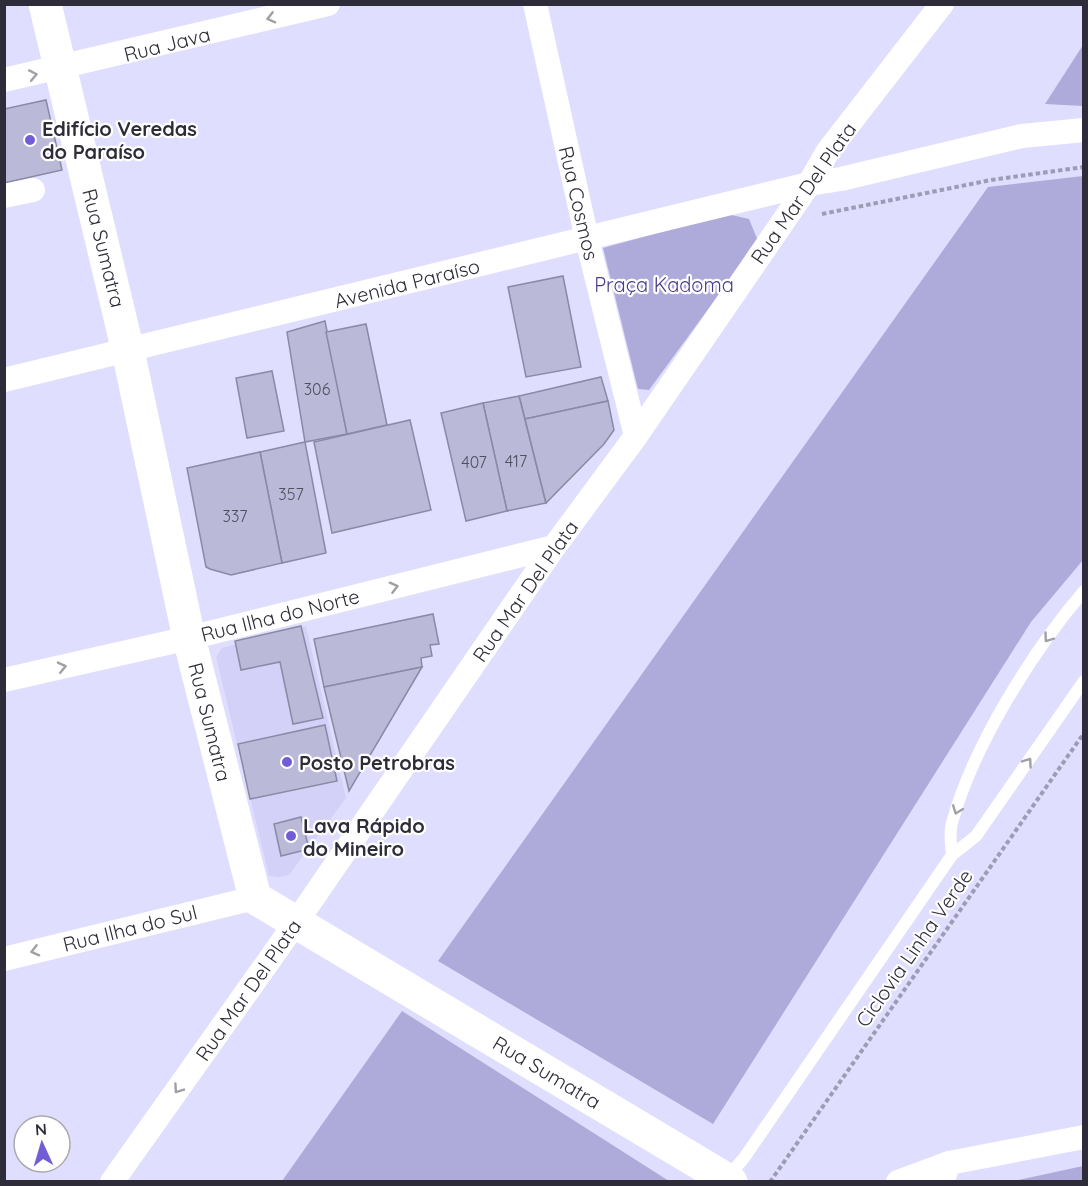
<svg xmlns="http://www.w3.org/2000/svg" width="1088" height="1186" viewBox="0 0 1088 1186" font-family="Quicksand,sans-serif">
<style>
.built{fill:#d3d1f8}
.green{fill:#aeabda}
.building{fill:#bab9d8;stroke:#8a89a6;stroke-width:1.5}
.lines{fill:none;stroke-linecap:round;stroke-linejoin:round}
.path{stroke:#9d9cb4;stroke-width:4;stroke-dasharray:4.5 3;stroke-linecap:butt}
.lane{stroke:#fff;stroke-width:12}
.street{stroke:#fff;stroke-width:24}
.secondary{stroke:#fff;stroke-width:33}
.oneway{stroke:#a0a0a5}
.poi-dot{fill:#735dd7;stroke:#fff;stroke-width:2}
.labels{text-anchor:middle;dominant-baseline:central;stroke-width:4.5;stroke-linejoin:round;paint-order:stroke}
.number-label{font-size:16px;fill:#504f60}
.street-label{font-size:20px;fill:#2d2c38;stroke:#fff}
.poi-label{font-size:20px;font-weight:bold;fill:#2d2c38;stroke:#fff;text-anchor:start}
.park-label{font-size:20px;fill:#493b88;stroke:#fff}
</style>
<rect width="100%" height="100%" fill="#dfdefe"/>
<polygon class="built" points="306,626 346,798 289,875 279,877 269,876 216,657 222,648"/>
<g class="green">
<polygon points="1083,45 1083,106 1045,104"/>
<polygon points="1083,176 1083,560 1031,622 713,1124 438,961 988,187"/>
<polygon points="727,214 749,219 758,241 649,390 638,389 603,248"/>
<polygon points="402,1011 669,1181 282,1181"/>
<polygon points="1083,1166 1083,1181 1014,1181"/>
</g>
<g class="building">
<polygon points="46,100 62,170 4,183 4,109"/>
<polygon points="563,276 581,367 526,377 508,287"/>
<polygon points="325,321 347,434 305,442 287,332"/>
<polygon points="366,324 387,425 347,434 326,332"/>
<polygon points="272,371 284,431 247,438 236,378"/>
<polygon points="601,377 608,401 525,419 519,396"/>
<polygon points="519,396 546,503 507,511 483,403"/>
<polygon points="608,401 614,430 604,444 546,503 525,419"/>
<polygon points="483,403 507,511 466,521 441,413"/>
<polygon points="410,420 431,510 332,533 314,442"/>
<polygon points="305,442 326,553 282,563 260,452"/>
<polygon points="260,452 282,563 231,575 210,569 206,567 187,468"/>
<polygon points="433,614 439,644 430,645 432,656 421,658 422,667 324,687 314,639"/>
<polygon points="301,626 323,718 293,724 280,662 241,670 235,641"/>
<polygon points="422,667 349,791 324,687"/>
<polygon points="325,725 337,781 250,799 238,744"/>
<polygon points="301,817 309,849 281,856 274,824"/>
</g>
<g class="lines">
<g class="path">
<polyline points="822,214 991,180 1084,167"/>
<polyline points="770,1182 1084,733"/>
</g>
<g class="lane">
<path d="M952,855c-1,-10 -3,-22 0,-32 21,-77 80,-171 132,-232"/>
<polyline points="727,1178 744,1158 952,855 976,836 1084,681"/>
</g>
<g class="street">
<polyline points="535,4 587,239 636,436"/>
<polyline points="4,80 328,4"/>
<polyline points="4,196 33,190"/>
<polyline points="4,380 809,184 841,179 1022,136 1084,130"/>
<polyline points="4,680 189,638 554,547"/>
<polyline points="4,959 255,898"/>
<polyline points="112,1182 297,921 554,547 636,436 809,184 828,151 942,4"/>
<polyline points="898,1182 949,1163"/>
<polyline points="942,1182 949,1163 1084,1137"/>
</g>
<polyline class="secondary" points="45,4 128,351 189,638 255,898 731,1182"/>
</g>
<defs><path id="oneway-chevron" d="M-2-3.5L2.5 0L-2 3.5" fill="none" stroke-width="1.6" stroke-linecap="round" stroke-linejoin="round" transform="scale(1.5)"/></defs>
<g class="oneway">
<use href="#oneway-chevron" transform="translate(271 18) rotate(166)"/>
<use href="#oneway-chevron" transform="translate(33 75) rotate(-11)"/>
<use href="#oneway-chevron" transform="translate(394 587) rotate(-14)"/>
<use href="#oneway-chevron" transform="translate(1048 638) rotate(126)"/>
<use href="#oneway-chevron" transform="translate(62 667) rotate(-13)"/>
<use href="#oneway-chevron" transform="translate(1028 762) rotate(-55)"/>
<use href="#oneway-chevron" transform="translate(957 810) rotate(111)"/>
<use href="#oneway-chevron" transform="translate(35 951) rotate(166)"/>
<use href="#oneway-chevron" transform="translate(178 1089) rotate(125)"/>
</g>
<g class="poi-dot">
<circle cx="30" cy="140" r="6"/>
<circle cx="287" cy="762" r="6"/>
<circle cx="291" cy="836" r="6"/>
</g>
<g class="labels">
<g class="number-label">
<text x="317" y="389">306</text>
<text x="516" y="461">417</text>
<text x="474" y="462">407</text>
<text x="291" y="494">357</text>
<text x="235" y="516">337</text>
</g>
<g class="street-label">
<text transform="translate(167 44) rotate(-14)">Rua Java</text>
<text transform="translate(803 193) rotate(-55)">Rua Mar Del Plata</text>
<text transform="translate(579 203) rotate(77)">Rua Cosmos</text>
<text transform="translate(104 248) rotate(76)">Rua Sumatra</text>
<text transform="translate(407 283) rotate(-14)">Avenida Paraíso</text>
<text transform="translate(525 591) rotate(-55)">Rua Mar Del Plata</text>
<text transform="translate(280 615) rotate(-14)">Rua Ilha do Norte</text>
<text transform="translate(210 722) rotate(76)">Rua Sumatra</text>
<text transform="translate(130 928) rotate(-14)">Rua Ilha do Sul</text>
<text transform="translate(914 948) rotate(-55)">Ciclovia Linha Verde</text>
<text transform="translate(248 990) rotate(-55)">Rua Mar Del Plata</text>
<text transform="translate(547 1072) rotate(31)">Rua Sumatra</text>
</g>
<g class="poi-label">
<text x="42" y="128">Edifício Veredas<tspan x="42" dy="23">do Paraíso</tspan></text>
<text x="299" y="762">Posto Petrobras</text>
<text x="303" y="825">Lava Rápido<tspan x="303" dy="23">do Mineiro</tspan></text>
</g>
<g class="park-label">
<text x="664" y="284">Praça Kadoma</text>
</g>
</g>
<rect width="1088" height="1186" fill="none" stroke="#2d2c38" stroke-width="12"/>
<g transform="translate(42 1144) rotate(356)"><circle r="28" fill="#ffffff" stroke="#ababaf" stroke-width="1.5"/>
<path d="M0-4.5L10 22L0 15L-10 22Z" fill="#735dd7"/>
<text y="-9" font-size="16" font-weight="bold" text-anchor="middle" fill="#2d2c38">N</text>
</g>
</svg>
